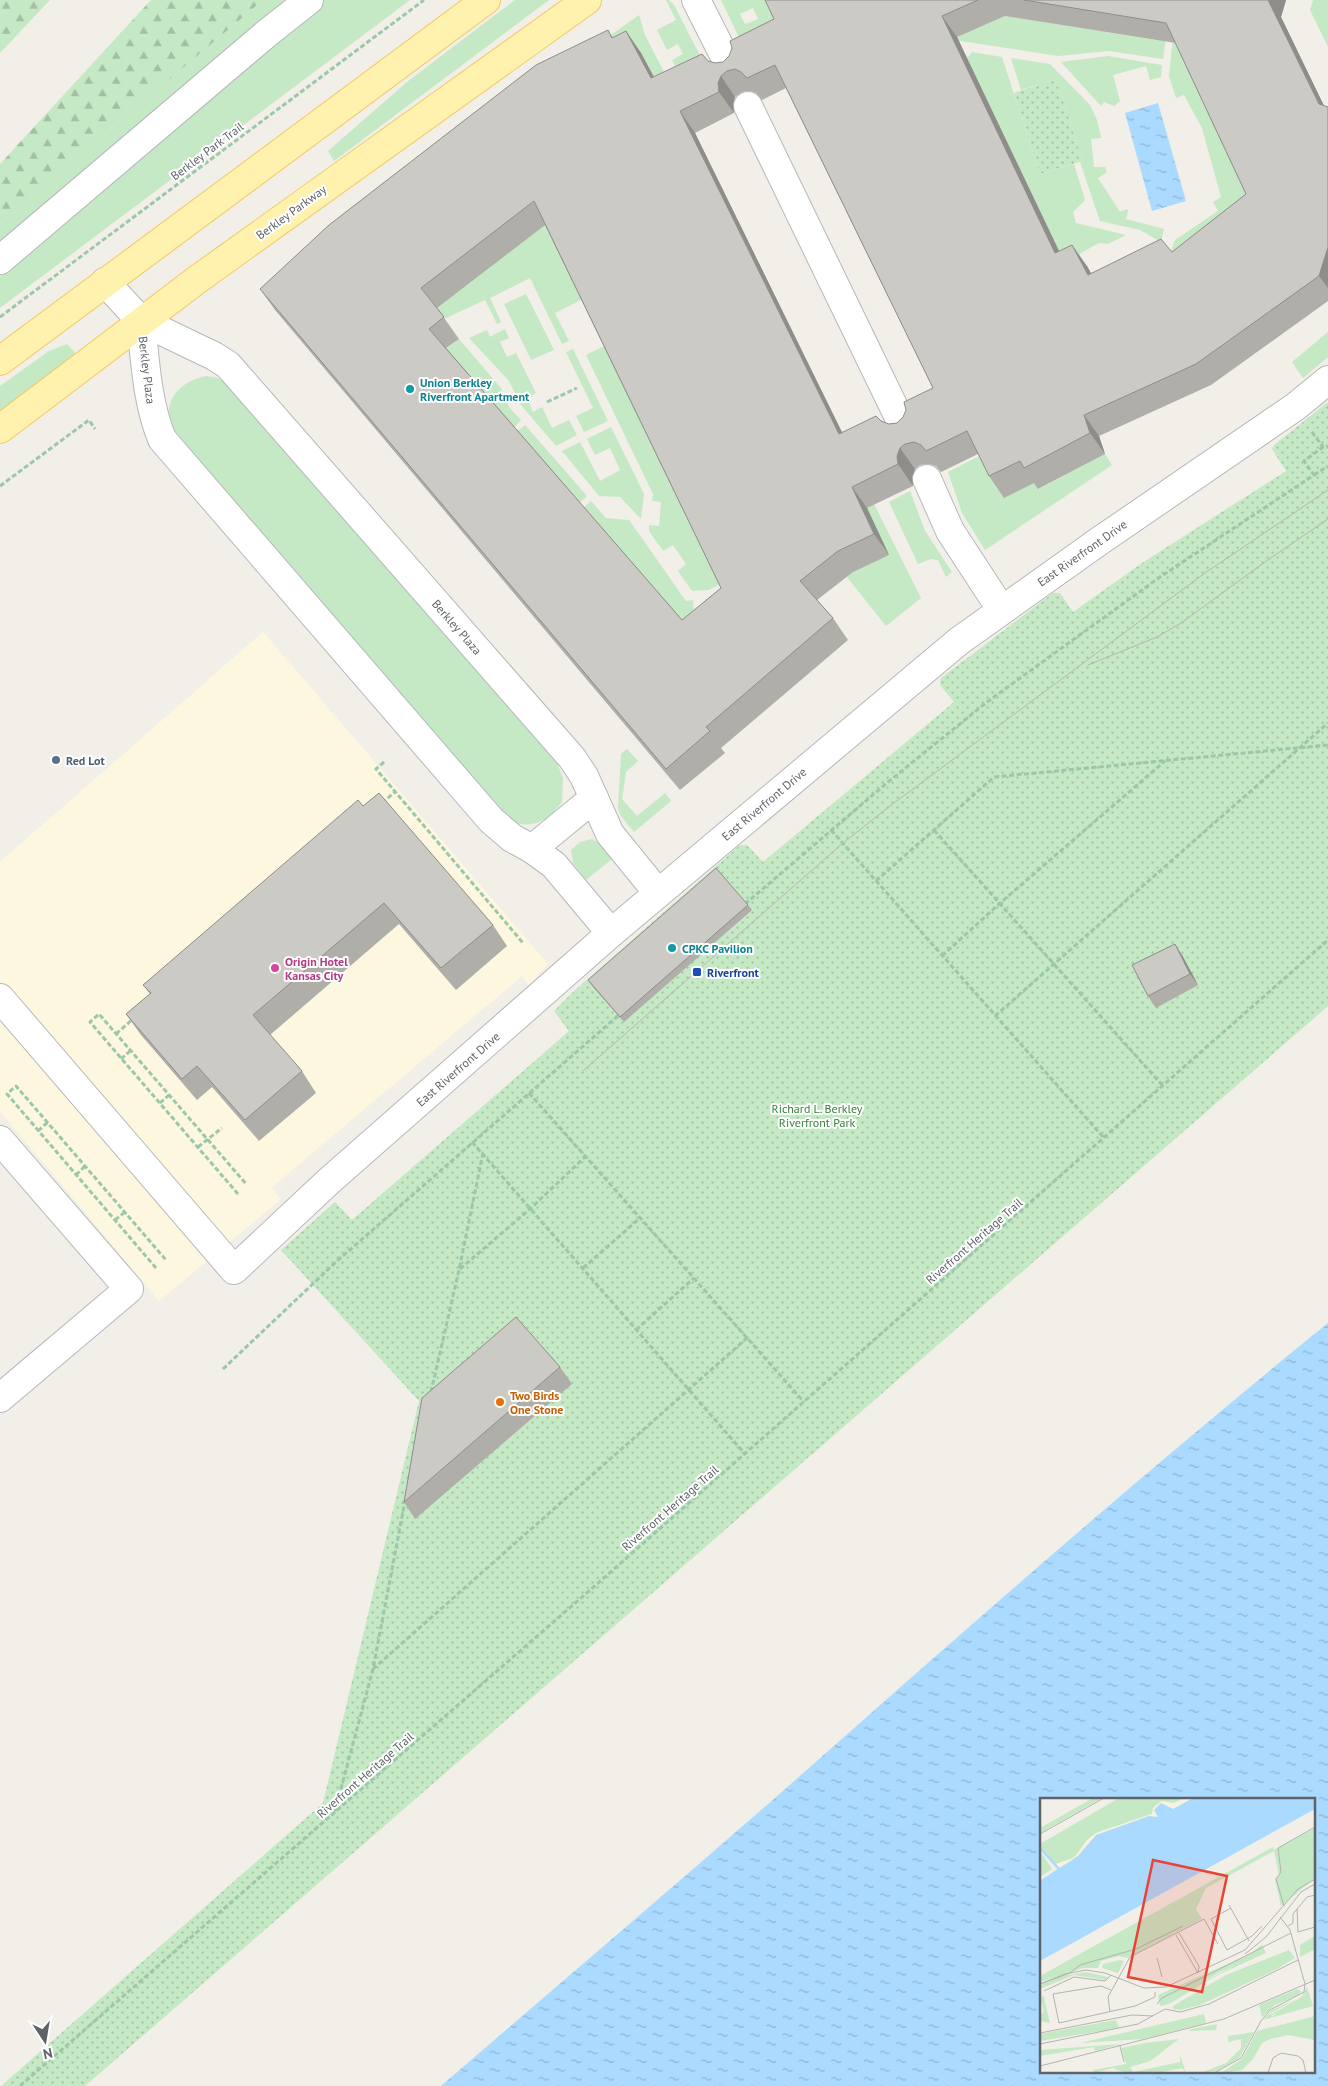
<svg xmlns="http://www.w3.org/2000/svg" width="1328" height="2086" viewBox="0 0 1328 2086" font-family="'PT Sans',sans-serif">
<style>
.commercial{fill:#fef7e0}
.grass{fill:#c5e8c5;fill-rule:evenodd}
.forest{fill:url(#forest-firs)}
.park{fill:url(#park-dots)}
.water{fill:url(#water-ripples);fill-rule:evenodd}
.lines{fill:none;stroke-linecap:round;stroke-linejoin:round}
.minor-casing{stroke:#b5b8bc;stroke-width:30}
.major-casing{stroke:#f2c960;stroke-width:30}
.path{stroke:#9cc7a9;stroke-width:3;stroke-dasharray:5 2.5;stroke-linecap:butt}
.minor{stroke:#fff;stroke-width:28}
.major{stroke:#fff2af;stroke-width:28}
.tram{stroke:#b6b7b8;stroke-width:1}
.wall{fill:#afaea9;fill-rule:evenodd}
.shaded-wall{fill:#8f8d8a}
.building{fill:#cccac5;stroke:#8f8d8a;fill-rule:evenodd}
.culture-dot{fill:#0f9aa8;stroke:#fff;stroke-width:2}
.service-dot{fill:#5c6f8a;stroke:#fff;stroke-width:2}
.hotel-dot{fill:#d1479c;stroke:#fff;stroke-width:2}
.transit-dot{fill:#1a4fb4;stroke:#fff;stroke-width:2}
.food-dot{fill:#e8710a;stroke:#fff;stroke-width:2}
.labels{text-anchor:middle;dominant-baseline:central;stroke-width:4;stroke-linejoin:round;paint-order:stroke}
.street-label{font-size:12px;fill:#5f6368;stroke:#fff}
.culture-label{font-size:12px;font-weight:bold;fill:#0d838f;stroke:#fff;text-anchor:start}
.service-label{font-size:12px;font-weight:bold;fill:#4e5e75;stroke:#fff;text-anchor:start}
.hotel-label{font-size:12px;font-weight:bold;fill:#b23c85;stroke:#fff;text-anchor:start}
.transit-label{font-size:12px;font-weight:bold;fill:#164399;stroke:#fff;text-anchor:start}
.park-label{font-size:12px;fill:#348238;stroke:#fff}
.food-label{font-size:12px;font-weight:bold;fill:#c56008;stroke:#fff;text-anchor:start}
.inset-river{fill:none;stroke:#aadaff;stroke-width:2.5}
.inset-road{fill:none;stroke:#b3b3b1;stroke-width:1}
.view{fill:#ea4335;fill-opacity:0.15;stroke:#ea4335;stroke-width:2.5}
.inset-edge{fill:none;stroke:#5f6368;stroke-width:2.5}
</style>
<defs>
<pattern id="forest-firs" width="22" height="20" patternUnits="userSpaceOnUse" patternTransform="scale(1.25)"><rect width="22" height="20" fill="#c5e8c5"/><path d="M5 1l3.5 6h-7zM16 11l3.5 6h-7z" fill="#a3c0a4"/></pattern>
<pattern id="park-dots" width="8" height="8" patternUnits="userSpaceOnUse" patternTransform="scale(1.25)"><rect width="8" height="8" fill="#c5e8c5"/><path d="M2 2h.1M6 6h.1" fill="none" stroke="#a3c0a4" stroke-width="1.8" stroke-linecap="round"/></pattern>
<pattern id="water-ripples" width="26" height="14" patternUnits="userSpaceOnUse" patternTransform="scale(1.25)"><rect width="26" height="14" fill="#aadaff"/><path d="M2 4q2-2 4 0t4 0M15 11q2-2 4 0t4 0" fill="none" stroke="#8eb4d2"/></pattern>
</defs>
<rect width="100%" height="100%" fill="#f1efe8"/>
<polygon class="commercial" points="263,632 548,964 529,985 522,976 271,1188 281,1199 159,1301 0,1111 0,862"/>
<g class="grass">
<polygon points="263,0 410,0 0,308 0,223"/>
<polygon points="515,0 549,0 334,161 328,151 407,82"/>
<polygon points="666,0 669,0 674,5 710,75 686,87 672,60 683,54 678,44 667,50 657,30 676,20"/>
<path d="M721,0h48l14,27 -35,29zM753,8l5,11 -13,5 -5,-10z"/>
<polygon points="1313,0 1328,0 1328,47 1310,10"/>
<polygon points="639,15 645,35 665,74 471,135"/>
<polygon points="1005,16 1156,40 1166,37 1163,59 1109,51 1058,56 954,40 959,30 975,29"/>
<polygon points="1173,37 1257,208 1168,259 1175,240 1218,211 1213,202 1221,197 1202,128 1184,95 1176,98 1169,76"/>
<polygon points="972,52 1002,57 1040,174 1074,164 1085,200 1073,212 1076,223 1126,235 1108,244 1099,243 1079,254 1085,267 1070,274 967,58"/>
<polygon points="1108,56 1162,65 1161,77 1150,80 1146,66 1113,75 1120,101 1114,106 1104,102 1101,106 1061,62"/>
<polygon points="1011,58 1050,64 1090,105 1097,120 1101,138 1091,139 1094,167 1105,167 1107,172 1098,178 1120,212 1127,209 1128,211 1126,219 1164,229 1161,242 1140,230 1100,221 1080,162 1083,161 1056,79 1021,90"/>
<polygon points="537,221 559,224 585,298 555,313 569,341 562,344 530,278 490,298 501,322 497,324 485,300 444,319 433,306"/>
<polygon points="526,294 554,350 531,360 504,304"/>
<polygon points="505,329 509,338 500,342 507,357 516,353 536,393 527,398 533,412 542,407 552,428 569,420 577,435 556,446 521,405 509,381 469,338 487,330 490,337"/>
<polygon points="1328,332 1328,357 1303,378 1292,362"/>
<polygon points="459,339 501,388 509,407 521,420 513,429 444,350"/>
<polygon points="67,344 76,354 0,411 0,386 49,351"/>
<polygon points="608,344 723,582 709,590 692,591 678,571 686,564 673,545 663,551 649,531 649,525 659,526 661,502 652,501 653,494 586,355"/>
<polygon points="573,349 608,421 584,432 576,416 593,408 566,352"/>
<path d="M206,376l12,2 14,9 325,376 6,15 -1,24c-16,22 -36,30 -59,14l-331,-384c-10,-30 4,-49 34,-56z"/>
<polygon points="525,425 587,496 578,504 516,432"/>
<polygon points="611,427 644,494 641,519 620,497 599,496 562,451 580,442 600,481 620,470 610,448 595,455 587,439"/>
<polygon points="983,454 1004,497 1035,482 1039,489 1105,454 1112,465 985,550 962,513 948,472"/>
<polygon points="910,491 925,531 952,572 946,577 938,560 931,559 918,564 889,502"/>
<polygon points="591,501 606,518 629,520 686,601 693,600 694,617 706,616 705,599 713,599 728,592 736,609 691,647 669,623 675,616 582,509"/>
<polygon points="874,504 921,598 886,626 847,577 867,508"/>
<polygon points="627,749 638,761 626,772 622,799 637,816 665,793 671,801 634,832 621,816 618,808 621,754"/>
<polygon points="592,839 599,843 612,859 586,880 573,863 571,850 580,842"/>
</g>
<g class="forest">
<polygon points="0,0 50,0 0,53"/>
<polygon points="151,0 263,0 0,223 0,164"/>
</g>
<g class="park">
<polygon points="1056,79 1083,161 1040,174 1014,93"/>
<polygon points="1328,402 1328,1006 85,2086 1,2086 323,1803 419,1401 281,1250 335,1202 352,1220 569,1031 554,1011 573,992 740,845 747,845 763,862 954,702 940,685 941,678 1053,593 1060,593 1073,612 1142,563 1286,471 1272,449 1274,445"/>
</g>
<g class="water">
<polygon points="1158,103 1186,201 1152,211 1125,113"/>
<path d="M1328,1323v763h-887c111,-96 223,-191 334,-288 182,-161 364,-322 553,-475zM1042,1800h272v272h-272z"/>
</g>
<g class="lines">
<defs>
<g id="minor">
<polyline points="696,0 731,69"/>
<polyline points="748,106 905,430"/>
<polyline points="0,260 266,34 309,0"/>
<polyline points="105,282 141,321"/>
<polyline points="927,479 950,531 1001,609"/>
<polyline points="532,849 594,798"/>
<path d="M611,933l-57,-68 -22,-16 -20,-11 -21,-18 -329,-381c-15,-37 -17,-78 -21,-118l73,35 14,9 344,393 12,18 26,58 48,59"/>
<polyline points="0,998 234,1270 329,1181 611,933 959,641 1098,542 1295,407 1328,380"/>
<polyline points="0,1140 129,1289 0,1398"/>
</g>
<g id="major">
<polyline points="0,361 486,0"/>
<polyline points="0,429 198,279 587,0"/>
</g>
</defs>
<use href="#minor" class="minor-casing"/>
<use href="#major" class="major-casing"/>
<g class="path">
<polyline points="0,317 424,0"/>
<polyline points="547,402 577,388"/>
<polyline points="1312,432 1323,447"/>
<polyline points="1314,475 1328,466"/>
<polyline points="0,486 89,420 95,429"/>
<polyline points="384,762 376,769 523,943"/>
<polyline points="382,803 395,792"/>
<polyline points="831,830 1104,1138"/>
<polyline points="934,830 1163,1086"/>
<polyline points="876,881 994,777 1328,745"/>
<polyline points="745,904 888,782 987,702 1160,577 1314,475 1304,461 1323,447 1328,446"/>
<polyline points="942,956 999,904 1165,761"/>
<polyline points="995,1016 1328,723"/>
<polyline points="116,1034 134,1018"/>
<polyline points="121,1059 130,1051"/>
<polyline points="529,1093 804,1402"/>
<polyline points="160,1103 169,1095"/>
<polyline points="38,1131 48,1122"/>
<polyline points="472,1142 745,1454"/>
<polyline points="198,1147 222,1128"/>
<polyline points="76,1175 85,1166"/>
<polyline points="238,1194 90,1022 99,1014 247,1185"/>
<polyline points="115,1220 125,1212"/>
<polyline points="156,1268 7,1094 16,1086 166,1260"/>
<polyline points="583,1268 640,1218"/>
<polyline points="460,1269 530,1209 586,1156"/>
<polyline points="636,1330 694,1278"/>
<polyline points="223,1369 337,1261 620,1014"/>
<polyline points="431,1392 459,1270 483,1153"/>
<polyline points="373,1669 747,1338"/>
<polyline points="335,1811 373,1669 405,1501"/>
<polyline points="20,2086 589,1591 1328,940"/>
</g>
<use href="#minor" class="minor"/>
<use href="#major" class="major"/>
<g class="tram">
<polyline points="1088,665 1157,637 1181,623 1265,562 1328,519"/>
<polyline points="583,1071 843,843 890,806 1205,573 1328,490"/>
</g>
</g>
<g class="wall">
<path d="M765,0h521l-5,17 43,89 4,1v194l-117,84 -112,51 6,18 -67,35 -4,-6 -30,15 -15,-22 -11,-22 -37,18 -5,-6 -7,-2 -9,1 -5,4 -3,8 1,9 -46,22 22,47 -36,17 -36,28 16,18 15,22 -127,108 4,5 -45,37 -405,-480 -15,-21 348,-259 5,8 13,-7 15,22 13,24 54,-16 7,2 8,-1 51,-43zM1005,16l171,27 70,151 -74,58 -81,21 -4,-7 -28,-15 -102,-214zM786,88l147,300 -36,35 -8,1 -8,-3 -39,11 -147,-299 39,-20 -1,-9 2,-7 7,-5 8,-1 6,2 6,7zM545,225l176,363 -39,32 -236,-272 13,-9 -22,-31z"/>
<polygon points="363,806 493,925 507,946 456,990 399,924 270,1035 302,1071 316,1093 259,1141 212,1087 197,1100 141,1035 126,1014 150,994 143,985"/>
<polygon points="748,905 752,910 624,1022 592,986 588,980"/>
<polygon points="1182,955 1198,985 1156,1008 1148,996"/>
<polygon points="560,1367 572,1384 415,1519 404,1502"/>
</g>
<g class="shaded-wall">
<polygon points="1268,0 1286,0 1281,17 1328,114 1319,104"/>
<polygon points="942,16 957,37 1070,274 1055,253"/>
<polygon points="626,31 641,53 666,100 651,78"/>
<polygon points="721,76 735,97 733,104 734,113 719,92 718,83"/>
<polygon points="680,111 695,133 853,455 839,434"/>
<polygon points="1072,245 1087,266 1103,296 1088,275"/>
<polygon points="1328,247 1328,288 1319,276"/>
<polygon points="1084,415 1099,436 1105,454 1090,433"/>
<polygon points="900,448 915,469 912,477 913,486 898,464 897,456"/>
<polygon points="852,487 867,508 889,555 874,534"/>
<polygon points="1175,944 1182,955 1198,985 1190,974"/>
</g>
<g class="building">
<path d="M765,0h213l-36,16 113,237 17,-8 16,30 73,-36 11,13 74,-58 -80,-171 -142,-23h244l51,104 9,3v140l-9,29 -123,88 -112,51 6,18 -66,35 -4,-7 -31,15 -22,-45 -41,20 -5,-6 -7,-3 -9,2 -5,4 -3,8 1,8 -46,23 22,47 -36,17 -38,30 33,37 -127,109 4,4 -44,38 -406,-480 69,-64 207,-160 72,-35 4,8 14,-7 25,47 51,-24 6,7 7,2 8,-1 6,-6 3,-8 -2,-7 44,-22zM775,65l158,323 -29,14 2,8 -3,7 -6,6 -8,1 -8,-3 -5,-5 -37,18 -159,-323 39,-19 -1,-9 3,-7 6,-5 8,-2 6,3 6,6zM534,201l187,387 -39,32 -253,-291 15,-12 -23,-29z"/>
<polygon points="379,793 493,925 441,968 384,903 253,1015 302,1071 245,1120 197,1066 182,1079 126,1014 151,993 143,985 358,800 363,806"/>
<polygon points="716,868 748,905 620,1017 588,980"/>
<polygon points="1175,944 1190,974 1148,996 1132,965"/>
<polygon points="516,1317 560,1367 404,1502 422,1398"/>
</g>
<g class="culture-dot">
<circle cx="410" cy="389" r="5"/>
<circle cx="672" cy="948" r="5"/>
</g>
<circle class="service-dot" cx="56" cy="760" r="5"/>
<circle class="hotel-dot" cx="275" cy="968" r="5"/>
<rect class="transit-dot" x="692" y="967" width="10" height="10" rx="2.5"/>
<circle class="food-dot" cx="500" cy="1402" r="5"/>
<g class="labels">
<g class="street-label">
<text transform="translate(207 151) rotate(-37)">Berkley Park Trail</text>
<text transform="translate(291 212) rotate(-36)">Berkley Parkway</text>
<text transform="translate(147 370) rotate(83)">Berkley Plaza</text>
<text transform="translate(1082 553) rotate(-35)">East Riverfront Drive</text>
<text transform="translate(457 627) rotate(49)">Berkley Plaza</text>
<text transform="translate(764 804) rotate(-40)">East Riverfront Drive</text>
<text transform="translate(458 1069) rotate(-41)">East Riverfront Drive</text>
<text transform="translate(974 1241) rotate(-41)">Riverfront Heritage Trail</text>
<text transform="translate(670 1508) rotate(-41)">Riverfront Heritage Trail</text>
<text transform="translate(365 1775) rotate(-41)">Riverfront Heritage Trail</text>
</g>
<g class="culture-label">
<text x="420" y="382">Union Berkley<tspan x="420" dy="14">Riverfront Apartment</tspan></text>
<text x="682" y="948">CPKC Pavilion</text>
</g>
<g class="service-label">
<text x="66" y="760">Red Lot</text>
</g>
<g class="hotel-label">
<text x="285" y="961">Origin Hotel<tspan x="285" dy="14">Kansas City</tspan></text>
</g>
<g class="transit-label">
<text x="707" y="972">Riverfront</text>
</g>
<g class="park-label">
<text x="817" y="1108">Richard L. Berkley<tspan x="817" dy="14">Riverfront Park</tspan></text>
</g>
<g class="food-label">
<text x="510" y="1395">Two Birds<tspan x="510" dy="14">One Stone</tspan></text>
</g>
</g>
<g transform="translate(1040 1798)">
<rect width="275" height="275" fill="#f1efe8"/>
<path d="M53,0h9l-62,35v-5zM275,30v50l-34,28 -6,-27 4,-4 -5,-25zM222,147l4,8 -48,20 -50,28 1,3 -9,2 -2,-11 92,-41zM80,162l4,1 -6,12 -16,-5 1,-4zM46,174l22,5 -2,3 -32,-5 -34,14v-4l17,-8zM267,189l6,19 -50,14 9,-10 29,-13zM266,196l-5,12 -19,3 -9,7 -4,-2zM164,216l2,9 -63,16 -63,4zM105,245l2,11 -17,13 3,5 47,-10v-7l6,18 -4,-5 -25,5h-32l-12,-5 -19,5 -1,-3 33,-6 -5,-16zM81,246l-26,7 -1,-4 -54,9v-6z" fill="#c5e8c5" fill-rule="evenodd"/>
<path d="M79,0h64l-9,5 -12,-2 -7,5 -3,8 -51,17 -14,9 -9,14 -11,8 -12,2 -10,-10 -5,-10zM0,53l12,18 -12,8zM275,138v13l-15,8v-12zM249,152l6,8 -20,12 -75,35 -20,5 -7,-1v-3l53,-31zM217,157l2,1 -45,21 -45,27 -1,-3 20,-12zM257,191l4,2 -3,4 -23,10 -13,12 -3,-12zM267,196l-1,7 -5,5 -33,10zM275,218v24l-27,-5 -18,4 -8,4 -9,16 -11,11 -21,3 21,-14 15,-28zM76,222l3,8 -79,13v-7zM177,226l-1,6 -27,1 2,-2zM214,234l-15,26 -20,12 -18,3 25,-10 15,-15v-9l-13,3v-6zM139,241l-29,22 -20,6 -1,-4 18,-9 -2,-11z" fill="#c5e8c5"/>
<path d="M148,0h5l-18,11 -6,-2 -13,11 -52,13 -18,13 -8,12 -17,11 -6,-3 19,-6 13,-18 9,-7 56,-19 1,-6 9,-7 12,5z" fill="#fbf3d9"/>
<path d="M270,39l5,9v22l-9,5 -15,-26zM233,49l1,4 -68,37 -10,21 6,10 -75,39 -8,-2 -18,5 -3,7h-15l-43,14v-6zM4,198l3,15 3,12 -10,-2v-6l4,-3 -4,-15z" fill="#c5e8c5"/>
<path d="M153,0h122v11l-275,152 1,-81 37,-24 18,-21 53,-19 9,1 -4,-7 7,-7 12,6z" fill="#aadaff"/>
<path class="inset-river" d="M0,50l19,21"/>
<path class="inset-road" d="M0,36l64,-36M189,107l20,36M244,108l-8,-27 5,-7 -3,-24 37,-21M191,110l-20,11 16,31 25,-14 10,-10M257,111l1,23 17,-5M248,128l5,-3v-9l14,-17 8,-2M136,137l22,38 1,-7 -20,-33M205,156l21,-17 35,-45 14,-8M117,160l5,19M0,186l25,-10 21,-4 19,3 39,15 22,-1 79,-37 53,-61 17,-10M0,186l30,-11 10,-8 56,-16 47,-23M71,192l-10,-4 -48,8 6,29 76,-17 20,-9v-5M4,193l30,-14 31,4 6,-6M117,206l5,-6 129,-65M70,214l-2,-15 22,-40 74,-38 14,25M0,235l92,-18 21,1M0,246l98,-20 27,-15 15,3 29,-8 89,-44M80,248l4,16M0,268l184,-47 91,-39M174,275l27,-15 20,-37 9,-11 34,-18 1,-8 -15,-54 -10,-13M228,275l5,-15 8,-5 17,3 5,4 3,13"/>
<path class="view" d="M113,62l74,16 -25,116 -74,-15z"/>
<rect width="275" height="275" class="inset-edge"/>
</g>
<g transform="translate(45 2041) rotate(168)" stroke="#ffffff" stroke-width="4" paint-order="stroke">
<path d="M0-4L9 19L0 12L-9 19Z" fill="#5f6368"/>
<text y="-8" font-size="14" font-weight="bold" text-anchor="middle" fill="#5f6368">N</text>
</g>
</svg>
